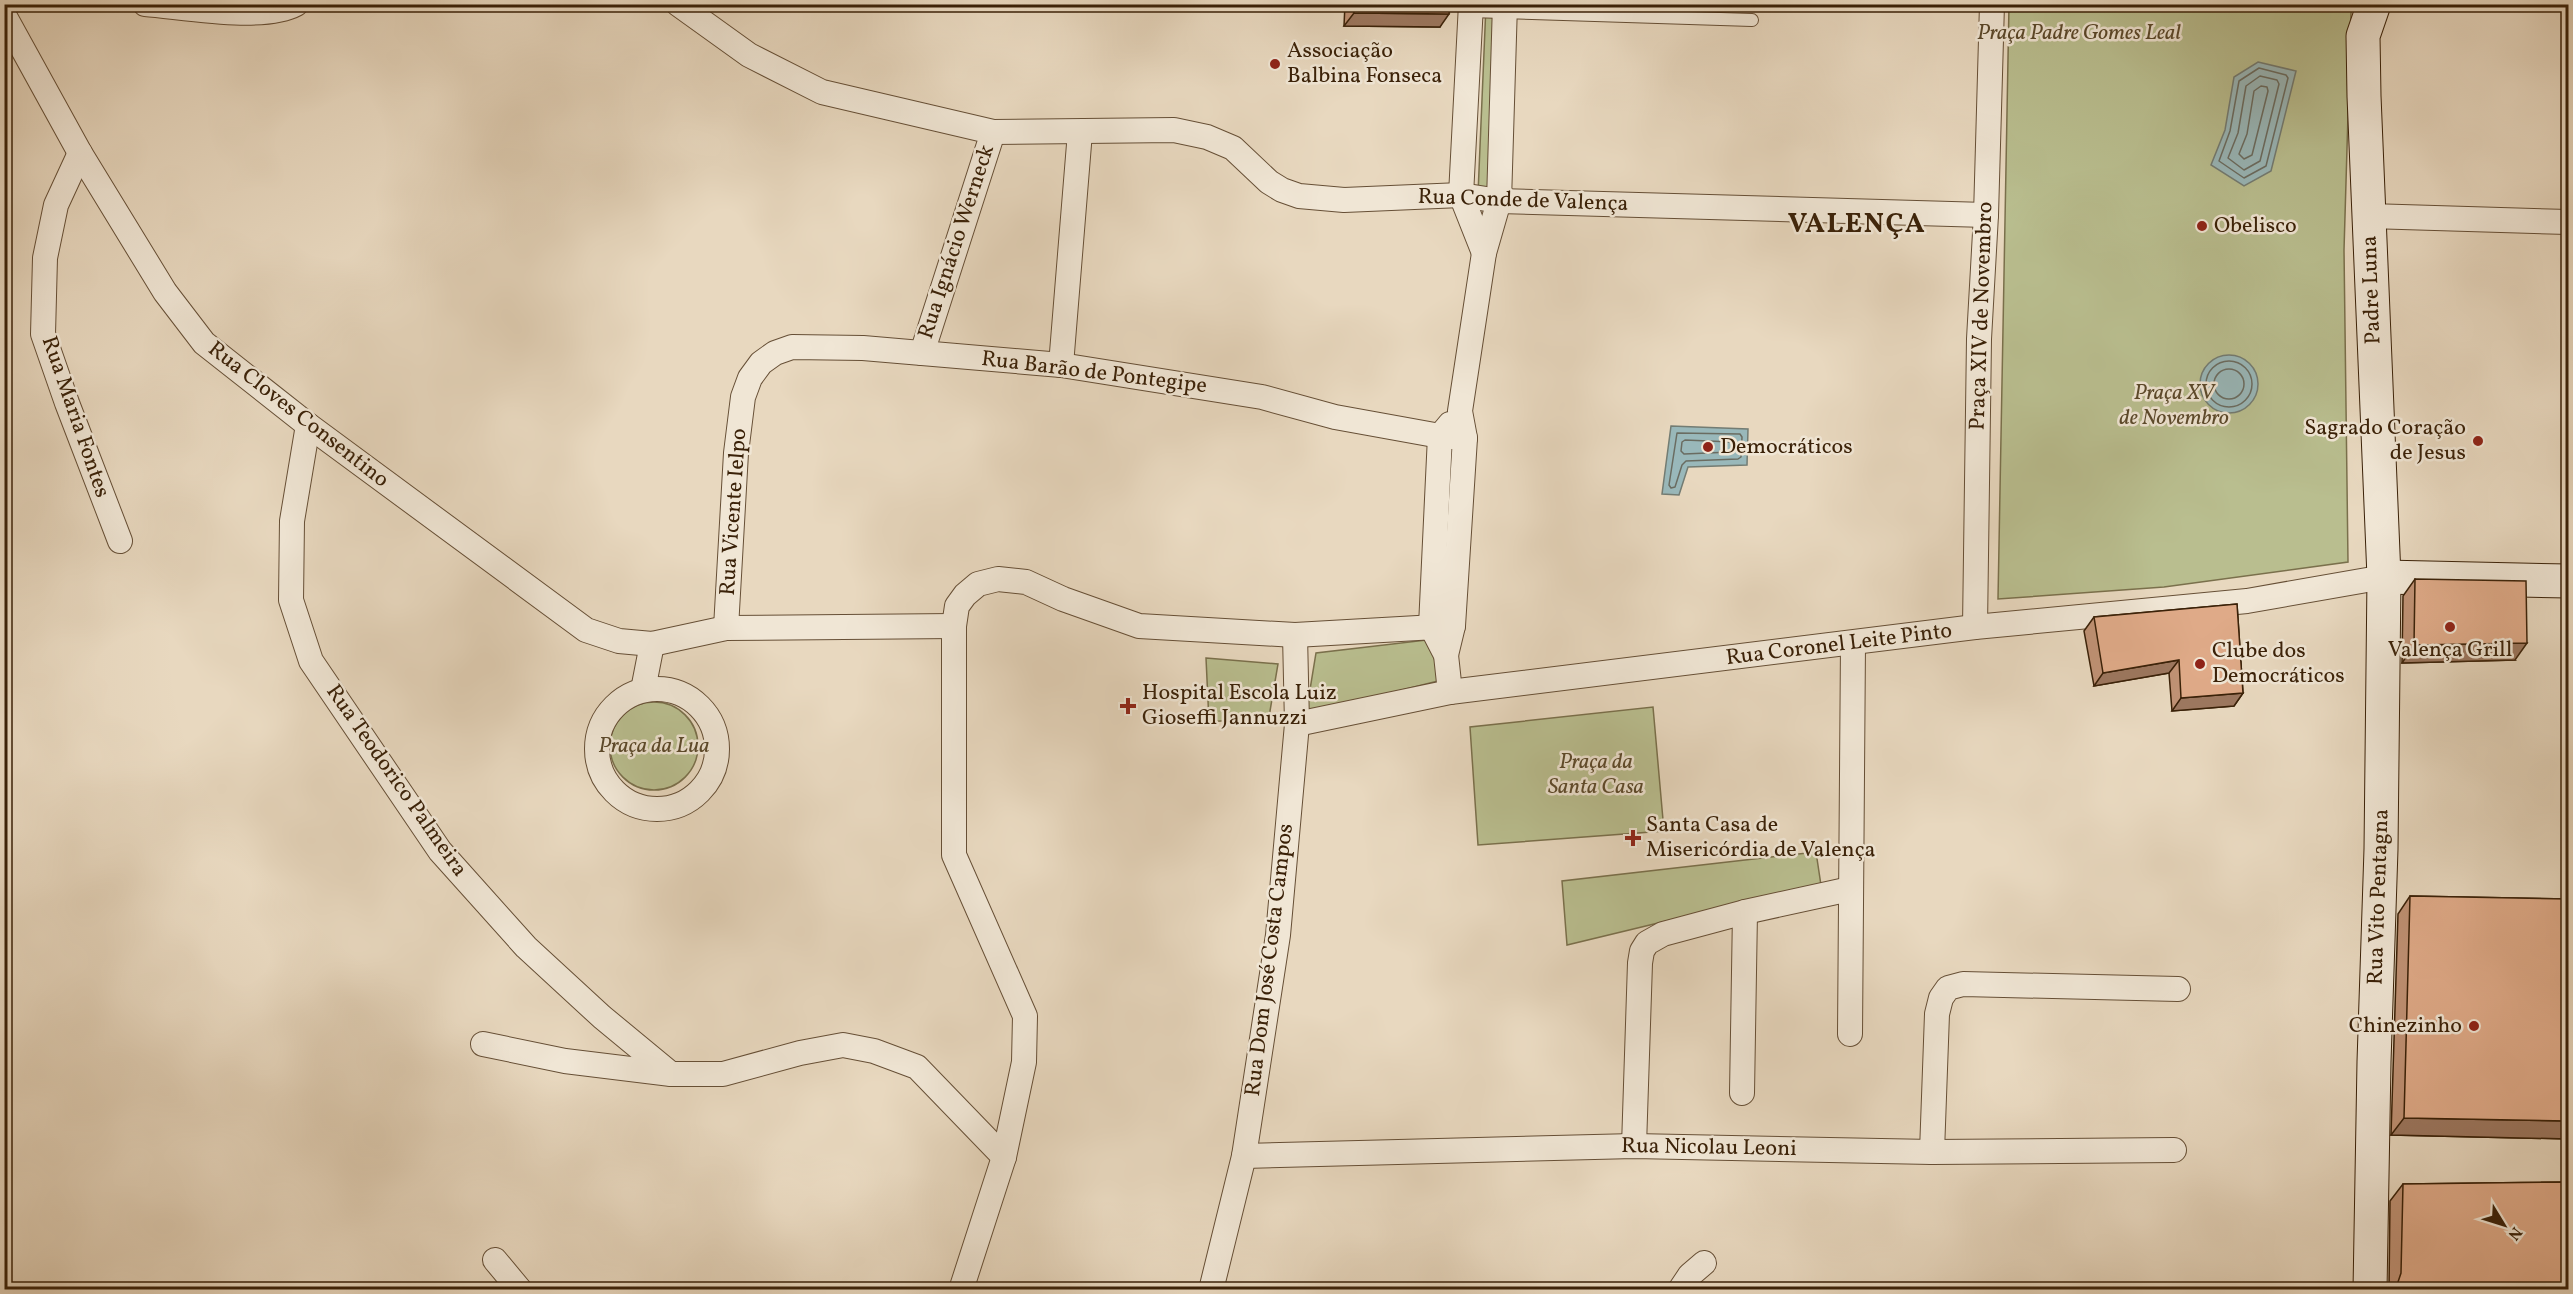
<svg xmlns="http://www.w3.org/2000/svg" width="2573" height="1294" viewBox="0 0 2573 1294" font-family="Vollkorn,serif">
<style>
.green{fill:#b9be8f;stroke:#7a704c;stroke-width:1.5}
.water{fill:#99b8ba;stroke:#737c73;stroke-width:1.5}
.lines{fill:none;stroke-linecap:round;stroke-linejoin:round}
.shore{stroke:#6a6c61;stroke-width:1.5}
.lane-casing{stroke:#664f36;stroke-width:14}
.street-casing{stroke:#664f36;stroke-width:26}
.secondary-casing{stroke:#3a2108;stroke-width:35}
.lane{stroke:#f0e6d5;stroke-width:12}
.street{stroke:#f0e6d5;stroke-width:24}
.secondary{stroke:#f0e6d5;stroke-width:33}
.wall{fill:#c09275;stroke:#3a2108;stroke-width:1.5}
.shaded-wall{fill:#9c775f;stroke:#3a2108;stroke-width:1.5}
.building{fill:#dfaa88;stroke:#3a2108;stroke-width:1.5}
.poi-dot{fill:#8f2418;stroke:#f0e6d5;stroke-width:2}
.labels{text-anchor:middle;dominant-baseline:central;stroke-width:5;stroke-linejoin:round;paint-order:stroke}
.park-label{font-size:22px;font-style:italic;fill:#5a482a;stroke:#f0e6d5}
.poi-label{font-size:22px;fill:#3a2108;stroke:#f0e6d5;text-anchor:start}
.street-label{font-size:22px;fill:#3a2108;stroke:#f0e6d5}
.district-label{font-size:28px;font-weight:bold;letter-spacing:1.5px;fill:#3a2108;stroke:#f0e6d5}
</style>
<rect width="100%" height="100%" fill="#e8d8bf"/>
<filter id="stains"><feTurbulence type="fractalNoise" baseFrequency=".00333" numOctaves="4"/><feColorMatrix values="0 0 0 0 .2 0 0 0 0 .09 0 0 0 0 .02 0 0 0 .5 -.17"/></filter>
<radialGradient id="worn" r=".72"><stop offset=".6" stop-color="#630" stop-opacity="0"/><stop offset="1" stop-color="#630" stop-opacity=".3"/></radialGradient>
<g class="green">
<polygon points="1486,5 1501,5 1496,196 1478,194"/>
<polygon points="2009,5 2354,5 2351,13 2344,250 2348,562 2164,587 1998,599"/>
<polygon points="1435,639 1438,681 1306,714 1316,653"/>
<polygon points="1206,658 1278,664 1269,717 1209,722"/>
<circle cx="654" cy="746" r="44"/>
<polygon points="1653,707 1664,831 1478,845 1470,727"/>
<polygon points="1816,852 1822,892 1683,917 1567,945 1562,881"/>
</g>
<g class="water">
<polygon points="2258,62 2296,71 2271,171 2244,186 2211,165 2225,130 2234,77"/>
<circle cx="2229" cy="384" r="29"/>
<polygon points="1671,426 1748,429 1747,465 1688,467 1679,495 1662,494"/>
</g>
<g class="lines">
<g class="shore">
<polygon points="2259,68 2286,75 2288,78 2266,166 2244,178 2219,161 2230,131 2239,81"/>
<polygon points="2260,76 2277,80 2279,84 2260,161 2244,170 2228,158 2238,133 2246,86"/>
<polygon points="2261,86 2267,87 2268,91 2252,155 2244,159 2239,154 2247,134 2254,91"/>
<circle cx="2229" cy="384" r="23"/>
<circle cx="2229" cy="384" r="15"/>
<polygon points="1677,433 1740,434 1742,437 1741,457 1738,459 1686,461 1682,465 1675,487 1671,488 1669,485"/>
<polygon points="1685,440 1732,442 1734,450 1731,452 1684,454 1681,451 1682,442"/>
</g>
<defs>
<polyline id="lane" points="1470,11 1752,20"/>
<g id="street">
<path d="M145,4c39,3 118,18 151,0"/>
<polyline points="678,4 749,55 822,92 993,132 1174,130 1207,137 1233,148 1269,182 1282,190 1299,196 1344,200 1461,195 1499,201 1986,215"/>
<polyline points="1471,4 1461,195 1484,253"/>
<polyline points="4,15 80,153 165,292 204,343 308,425 586,630 619,641 652,644 726,628 954,626"/>
<polyline points="80,153 56,205 45,258 43,334 67,403 120,541"/>
<polyline points="2369,216 2568,222"/>
<polyline points="922,353 993,132"/>
<polyline points="1061,365 1080,132"/>
<polyline points="1450,424 1440,436 1431,626 1446,655 1450,692"/>
<polyline points="308,425 292,521 291,600 311,661 440,851 526,947 602,1017 671,1074 723,1074 800,1053 843,1045 874,1051 917,1067 1004,1157"/>
<polyline points="1975,627 1979,339 1986,215 1992,4"/>
<polyline points="726,628 736,453 743,397 750,378 761,363 775,353 792,347 863,348 1061,365 1262,397 1335,417 1440,436 1465,438"/>
<polyline points="1446,655 1453,626 1465,438 1460,411 1484,253 1499,201 1505,4"/>
<circle cx="657" cy="749" r="60"/>
<polyline points="643,690 652,644"/>
<polyline points="1297,724 1450,692 1975,627 2247,601 2384,577"/>
<polyline points="1850,1034 1853,644"/>
<polyline points="483,1044 565,1061 671,1074"/>
<polyline points="1742,1093 1745,912"/>
<polyline points="1634,1146 1640,963 1642,951 1647,943 1663,934 1745,912 1850,889"/>
<polyline points="1932,1152 1937,1014 1941,998 1948,988 1963,984 2178,989"/>
<polyline points="1244,1156 1634,1146 1932,1152 2174,1150"/>
<polyline points="495,1260 520,1290"/>
<polyline points="961,1290 1004,1157 1024,1062 1025,1016 954,855 954,626 957,606 965,595 978,584 998,579 1026,582 1063,599 1139,626 1295,635 1453,626"/>
<polyline points="1211,1290 1244,1156 1278,935 1297,724 1295,635"/>
<polyline points="1680,1290 1690,1275 1704,1263"/>
</g>
<g id="secondary">
<polyline points="2384,577 2568,581"/>
<polyline points="2370,1290 2374,1062 2381,849 2384,577 2364,96 2363,36 2374,4"/>
</g>
</defs>
<use href="#lane" class="lane-casing"/>
<use href="#street" class="street-casing"/>
<use href="#secondary" class="secondary-casing"/>
<use href="#lane" class="lane"/>
<use href="#street" class="street"/>
<use href="#secondary" class="secondary"/>
</g>
<g class="wall">
<polygon points="1345,4 1450,4 1440,27 1344,26"/>
<polygon points="2415,579 2515,660 2402,663 2403,596"/>
<polygon points="2237,604 2243,693 2234,706 2172,711 2169,673 2094,686 2084,631 2094,617"/>
<polygon points="2410,896 2568,899 2568,1139 2391,1135 2398,914"/>
<polygon points="2568,1182 2389,1289 2390,1201 2403,1184"/>
</g>
<g class="shaded-wall">
<polygon points="1354,13 1449,14 1440,27 1344,26"/>
<polygon points="2527,643 2515,660 2402,663 2414,645"/>
<polygon points="2179,660 2169,673 2094,686 2103,673"/>
<polygon points="2243,693 2234,706 2172,711 2181,698"/>
<polygon points="2404,1118 2568,1121 2568,1139 2391,1135"/>
</g>
<g class="building">
<polygon points="1354,4 1450,4 1449,14 1354,13"/>
<polygon points="2415,579 2526,581 2527,643 2414,645"/>
<polygon points="2237,604 2243,693 2181,698 2179,660 2103,673 2094,617"/>
<polygon points="2410,896 2568,899 2568,1121 2404,1118"/>
<polygon points="2568,1182 2568,1290 2387,1290 2398,1282 2401,1273 2403,1184"/>
</g>
<g class="poi-dot">
<circle cx="1275" cy="64" r="6"/>
<circle cx="2202" cy="226" r="6"/>
<circle cx="2478" cy="441" r="6"/>
<circle cx="1708" cy="447" r="6"/>
<circle cx="2450" cy="627" r="6"/>
<circle cx="2200" cy="664" r="6"/>
<path d="M1125 697h6v6h6v6h-6v6h-6v-6h-6v-6h6z"/>
<path d="M1630 829h6v6h6v6h-6v6h-6v-6h-6v-6h6z"/>
<circle cx="2474" cy="1026" r="6"/>
</g>
<g class="labels">
<g class="park-label">
<text x="2079" y="33">Praça Padre Gomes Leal</text>
<text x="2174" y="393">Praça XV<tspan x="2174" dy="25">de Novembro</tspan></text>
<text x="654" y="746">Praça da Lua</text>
<text x="1596" y="762">Praça da<tspan x="1596" dy="25">Santa Casa</tspan></text>
</g>
<g class="poi-label">
<text x="1287" y="51">Associação<tspan x="1287" dy="25">Balbina Fonseca</tspan></text>
<text x="2214" y="226">Obelisco</text>
<text x="2466" y="428" text-anchor="end">Sagrado Coração<tspan x="2466" dy="25">de Jesus</tspan></text>
<text x="1720" y="447">Democráticos</text>
<text x="2450" y="650" text-anchor="middle">Valença Grill</text>
<text x="2212" y="651">Clube dos<tspan x="2212" dy="25">Democráticos</tspan></text>
<text x="1142" y="693">Hospital Escola Luiz<tspan x="1142" dy="25">Gioseffi Jannuzzi</tspan></text>
<text x="1646" y="825">Santa Casa de<tspan x="1646" dy="25">Misericórdia de Valença</tspan></text>
<text x="2462" y="1026" text-anchor="end">Chinezinho</text>
</g>
<g class="street-label">
<text transform="translate(1523 201) rotate(2)">Rua Conde de Valença</text>
<text transform="translate(957 242) rotate(-72)">Rua Ignácio Werneck</text>
<text transform="translate(2372 290) rotate(-92)">Padre Luna</text>
<text transform="translate(1982 316) rotate(-88)">Praça XIV de Novembro</text>
<text transform="translate(1094 373) rotate(7)">Rua Barão de Pontegipe</text>
<text transform="translate(298 415) rotate(38)">Rua Cloves Consentino</text>
<text transform="translate(75 417) rotate(71)">Rua Maria Fontes</text>
<text transform="translate(734 512) rotate(-86)">Rua Vicente Ielpo</text>
<text transform="translate(1839 645) rotate(-7)">Rua Coronel Leite Pinto</text>
<text transform="translate(396 781) rotate(55)">Rua Teodorico Palmeira</text>
<text transform="translate(2379 897) rotate(-88)">Rua Vito Pentagna</text>
<text transform="translate(1270 960) rotate(-83)">Rua Dom José Costa Campos</text>
<text transform="translate(1709 1148) rotate(1)">Rua Nicolau Leoni</text>
</g>
<g class="district-label">
<text x="1857" y="224">VALENÇA</text>
</g>
</g>
<rect width="2573" height="1294" fill="none" stroke="#e8d8bf" stroke-width="24"/>
<rect x="6" y="6" width="2561" height="1282" fill="none" stroke="#3a2108" stroke-width="3"/>
<rect x="12" y="12" width="2549" height="1270" fill="none" stroke="#3a2108" stroke-width="1.5"/>
<g transform="translate(2504 1225) rotate(128)" stroke="#f0e6d5" stroke-width="4.5" paint-order="stroke">
<path d="M0-4.5L10 22L0 15L-10 22Z" fill="#3a2108"/>
<text y="-9" font-size="16" font-weight="bold" text-anchor="middle" fill="#3a2108">N</text>
</g>
<rect width="100%" height="100%" filter="url(#stains)"/>
<rect width="100%" height="100%" fill="url(#worn)"/>
</svg>
